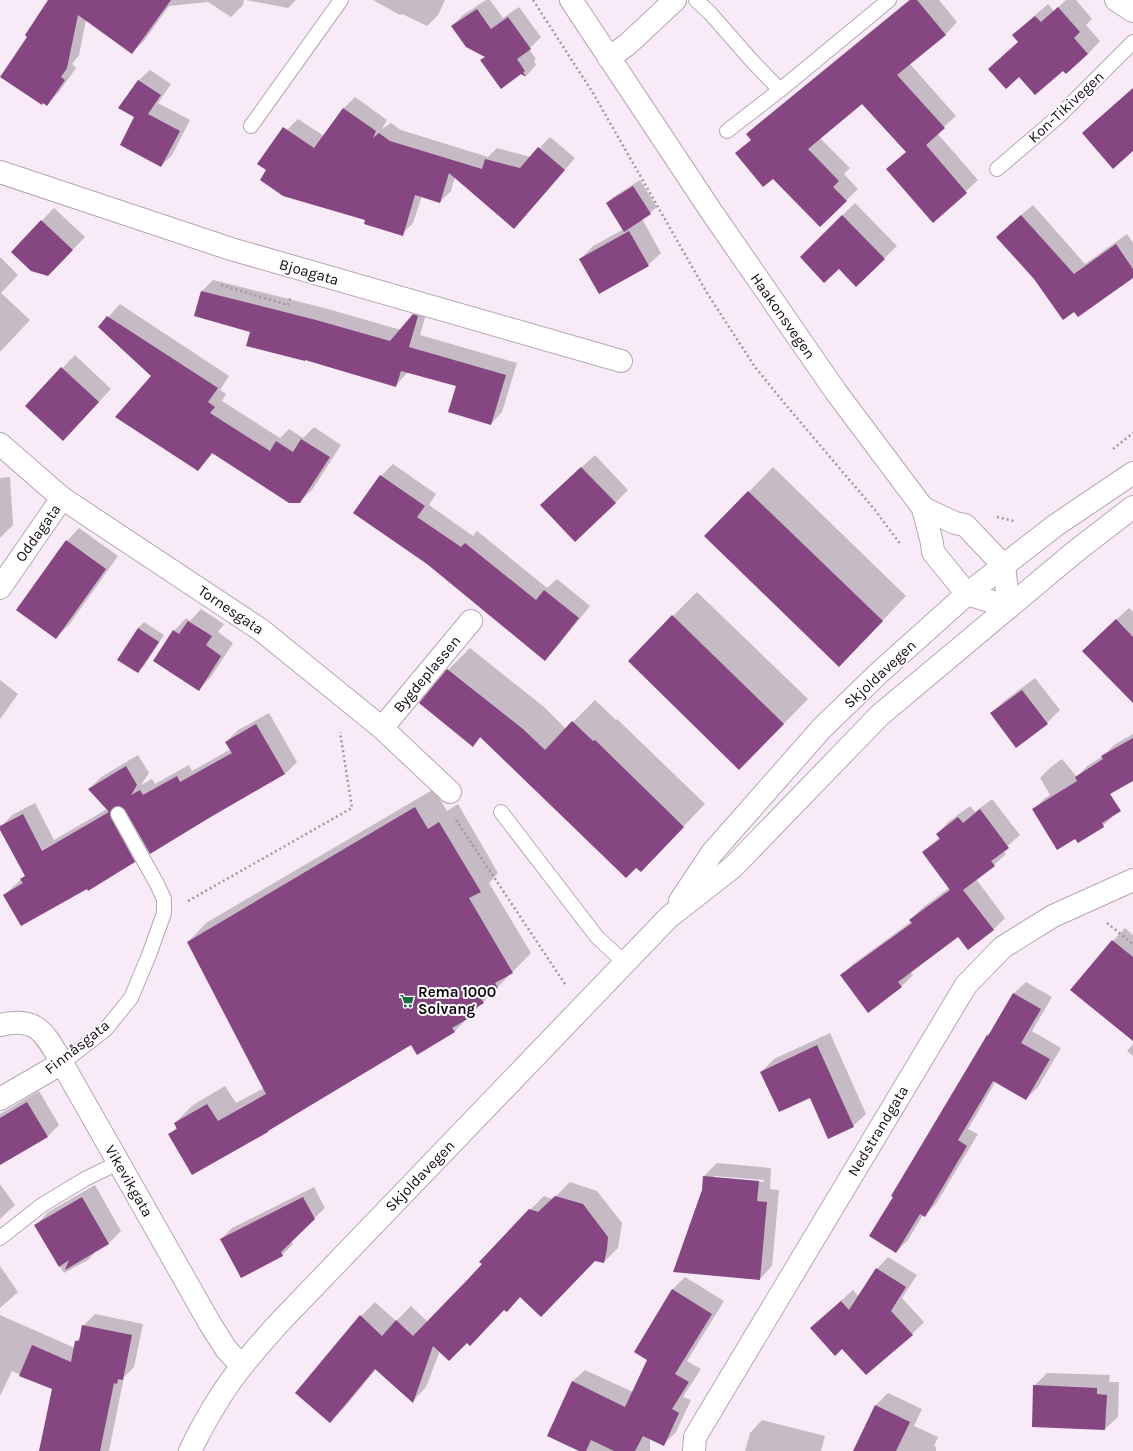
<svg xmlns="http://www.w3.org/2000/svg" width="1133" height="1451" viewBox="0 0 1133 1451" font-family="Karla,sans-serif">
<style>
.shadow{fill:#0003;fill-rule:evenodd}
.building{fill:#854682}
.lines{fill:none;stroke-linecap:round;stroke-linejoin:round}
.lane-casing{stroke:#b5a8b3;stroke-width:16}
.street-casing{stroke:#b5a8b3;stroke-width:24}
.secondary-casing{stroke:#b5a8b3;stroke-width:24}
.path{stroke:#a297a1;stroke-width:2.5;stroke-dasharray:2 3;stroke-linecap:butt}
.lane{stroke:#fff;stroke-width:14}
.street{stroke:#fff;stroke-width:22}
.secondary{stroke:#fff;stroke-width:22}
.labels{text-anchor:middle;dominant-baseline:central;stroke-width:4;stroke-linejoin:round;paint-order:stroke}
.street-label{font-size:15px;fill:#0f0a0e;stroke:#fefcfe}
.poi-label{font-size:15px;font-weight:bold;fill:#0f0a0e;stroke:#fefcfe;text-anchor:start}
</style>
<rect width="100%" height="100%" fill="#f8eaf7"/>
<g class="shadow">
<polygon points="49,0 244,0 243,5 231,17 208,2 169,6 144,41 132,52 86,20 79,55 72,64 76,68 59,92 47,104 29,37"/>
<polygon points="246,0 296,0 288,8"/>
<polygon points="373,0 445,0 438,15 427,26 402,14 400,15"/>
<polygon points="486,0 490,0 503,18 519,7 541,37 529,49 536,59 534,61 536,65 526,76 481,60 486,56 452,26 463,15"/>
<polygon points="909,0 939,0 957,22 946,34 910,64 956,116 937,133 978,180 933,221 907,152 863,103 820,138 850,168 844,174 858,189 820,226 773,177 737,153 752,139 747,134 759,123"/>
<polygon points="1066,0 1076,0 1092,19 1086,25 1100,41 1088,54 1063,69 1019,76 990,69 1019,42 1014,35 1026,23 1048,4 1054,11"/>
<polygon points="150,70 171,84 158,103 190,120 172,155 161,166 136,116 120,108 139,80"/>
<polygon points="1133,88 1133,146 1083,133 1096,121"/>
<polygon points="355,97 387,120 382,129 391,123 401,130 488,157 497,148 531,157 550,137 575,158 514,228 455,177 451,191 440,202 422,196 413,223 402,234 366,220 287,130 298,119 324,136 344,108"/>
<polygon points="640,180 657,207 642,219 661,253 648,265 580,259 593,246 624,229 607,203 613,197"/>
<polygon points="855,203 897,246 856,286 814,243"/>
<polygon points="1033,205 1085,264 1127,234 1133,243 1133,276 1075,311 1008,226"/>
<polygon points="54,208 85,237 61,262 12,252"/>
<polygon points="0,257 18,275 1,293 30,320 0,352"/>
<polygon points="213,280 328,309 401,330 425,303 429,304 420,335 517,363 502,412 491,424 457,386 408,372 396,385 306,359 305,360 251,331 202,291"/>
<polygon points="120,304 229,376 220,390 226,394 222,401 280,438 289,429 303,438 314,427 341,445 312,490 299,502 213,453 198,470 152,376 99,327"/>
<polygon points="75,355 111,389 75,427 26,406"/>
<polygon points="595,455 628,490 615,503 554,493"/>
<polygon points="393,464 436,494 429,505 473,536 477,531 547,588 557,579 590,606 557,647 545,659 427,563 381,476"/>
<polygon points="773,467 906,596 863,641 706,536"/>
<polygon points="10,477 13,525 0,538 0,478"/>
<polygon points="79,528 118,556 69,625 56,637 67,541"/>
<polygon points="697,592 808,699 763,745 673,616"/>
<polygon points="1129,608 1133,612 1133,680 1107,628"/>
<polygon points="201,609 224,624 218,632 233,643 211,677 199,689 174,631 186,618 190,621"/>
<polygon points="144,622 164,635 144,666 138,672 138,628"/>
<polygon points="470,648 544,707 566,729 595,700 616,720 617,719 705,804 662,849 481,737 473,745 420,703 448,670"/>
<polygon points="1035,678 1060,710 1047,723 1016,747 991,714 1004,701"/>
<polygon points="0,680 18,694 0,719"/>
<polygon points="269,713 297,762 285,774 208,817 138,834 146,850 135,862 87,888 4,895 26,875 0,828 12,815 35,803 54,840 107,809 89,789 101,777 138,755 149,773 141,785 152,779 155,784 189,765 192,771 231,749 226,742 238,730"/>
<polygon points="1133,734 1133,771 1100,803 1112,817 1101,828 1075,838 1034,809 1045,798 1050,795 1040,778 1051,767 1062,759 1077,777 1087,766 1103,756 1114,745"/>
<polygon points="434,789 447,811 458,804 498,873 489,883 531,953 454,1032 411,1043 271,1128 170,1134 177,1127 175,1123 193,1105 225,1086 236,1103 264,1088 188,942 206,923"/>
<polygon points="992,799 1020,835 1003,850 1006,854 994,865 976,879 1005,918 994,929 958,936 910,971 913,975 902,986 868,1011 841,976 853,964 912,921 910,920 922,908 949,888 923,852 940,837 937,834 948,822 970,806 975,812"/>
<polygon points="1125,928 1133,935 1133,1040 1113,941"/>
<polygon points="1026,982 1052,997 1032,1031 1061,1048 1038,1087 1026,1099 996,1081 968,1129 978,1134 936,1204 925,1215 923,1215 908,1240 896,1252 987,1035 992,1031 1014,993"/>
<polygon points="830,1033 866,1114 853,1126 810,1097 761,1072 774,1059"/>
<polygon points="1133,1044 1133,1056 1127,1051"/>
<polygon points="39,1091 59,1125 47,1137 0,1164 0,1114"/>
<path d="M717,1163l54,5 -1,21 9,1 -7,76 -12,13 -56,-103zM714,1176l50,4v2l-50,-4z"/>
<polygon points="570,1182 597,1191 622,1223 618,1248 604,1262 595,1260 521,1296 467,1341 440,1351 426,1387 413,1401 377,1368 344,1408 330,1422 361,1316 375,1302 396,1321 411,1306 428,1322 471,1278 530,1210 544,1196 553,1199"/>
<polygon points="0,1184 15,1205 0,1219"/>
<polygon points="95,1185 121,1231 109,1243 97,1250 88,1260 64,1273 36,1225 48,1212"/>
<polygon points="314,1187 325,1208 291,1241 293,1244 282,1255 221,1239 232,1228"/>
<polygon points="888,1257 917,1275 902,1298 924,1322 912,1334 823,1317 853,1290 859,1297 877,1269"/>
<polygon points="0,1266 18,1292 0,1308"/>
<polygon points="685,1277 724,1301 687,1361 701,1369 683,1397 691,1400 676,1432 663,1445 650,1439 650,1451 582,1451 572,1382 585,1370 633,1392 648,1360 672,1290"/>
<polygon points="95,1314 143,1324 134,1367 124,1377 109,1451 40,1451 53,1389 12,1371 0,1396 0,1315 75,1348 76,1341 81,1337 83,1326"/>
<polygon points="1047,1373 1110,1375 1109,1382 1119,1382 1118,1417 1105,1429 1033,1426 1034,1386"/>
<polygon points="888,1393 922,1409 914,1426 938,1437 934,1446 936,1447 936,1451 855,1451 875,1406"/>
<polygon points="762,1420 825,1436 821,1451 745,1451 750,1433"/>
</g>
<g class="building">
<polygon points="48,0 171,0 132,54 78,15 67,68 61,77 65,80 47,106 43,103 42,105 0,77 27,37 25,35"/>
<polygon points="910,0 917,0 946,35 897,75 945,128 926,145 967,193 933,223 886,169 906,152 862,104 808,149 839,181 833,187 847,201 820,227 773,179 763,187 735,153 751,140 746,134"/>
<polygon points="1058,7 1080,32 1074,38 1088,54 1066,74 1063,71 1035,95 1019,77 1006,89 988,69 1018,42 1012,35 1035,16 1041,22"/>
<polygon points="477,9 491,29 508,17 531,49 517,59 525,71 523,72 526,77 521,74 501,89 480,60 485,57 466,47 451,26"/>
<polygon points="138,80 161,95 148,114 180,131 161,167 120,145 134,117 118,108"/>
<polygon points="1133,88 1133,151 1113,169 1082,133"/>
<polygon points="343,108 376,131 373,138 379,133 390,141 482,169 485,159 520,168 538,147 565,170 514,229 449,173 440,203 415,195 403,236 364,224 365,220 283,196 260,180 266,170 257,164 283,127 314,148"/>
<polygon points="633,186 651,214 624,232 606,203"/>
<polygon points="842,215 885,259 856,287 839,269 824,283 800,257"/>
<polygon points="1021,215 1074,274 1116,244 1133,269 1133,278 1078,317 1074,312 1063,320 1034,279 996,237"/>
<polygon points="41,220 73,250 48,276 31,271 11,252"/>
<polygon points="629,231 649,266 599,294 579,259"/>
<polygon points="201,291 316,320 390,341 413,314 418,316 409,347 506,375 491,425 448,412 456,386 401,371 396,387 305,360 305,361 246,346 250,332 194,316"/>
<polygon points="107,316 218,388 208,402 215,407 210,413 270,451 276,441 293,452 301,439 330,457 300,503 289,503 212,453 198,471 115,417 151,376 98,327"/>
<polygon points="61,367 99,402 63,441 25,406"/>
<polygon points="581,467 616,503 575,542 540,505"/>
<polygon points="380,475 425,506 417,517 461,547 465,543 536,600 544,590 579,618 545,661 427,564 353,513"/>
<polygon points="748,491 883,621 839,667 704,536"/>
<polygon points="66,540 106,569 56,639 16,610"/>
<polygon points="672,615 784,724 739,770 628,661"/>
<polygon points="1116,619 1133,637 1133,703 1082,651"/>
<polygon points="188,621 212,636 206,645 221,656 199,691 153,661 173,630 179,634"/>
<polygon points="138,628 159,642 138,673 117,660"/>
<polygon points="447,669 523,729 545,750 572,721 593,741 595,740 684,827 641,872 636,868 626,878 480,737 473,747 419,703"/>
<polygon points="1022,690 1048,724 1016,748 990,713"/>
<polygon points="256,724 285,774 209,818 150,854 125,810 119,806 114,807 110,813 111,818 135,862 88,891 87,889 21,926 3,895 23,883 20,879 25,876 0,830 0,826 23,814 42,851 109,812 88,789 126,766 137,785 131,795 140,790 143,795 177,776 180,782 232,753 225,742"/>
<polygon points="1133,738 1133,781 1110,794 1121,811 1102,823 1104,827 1078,843 1075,839 1057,850 1032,809 1077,781 1075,777 1103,759 1101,756"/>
<polygon points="415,807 428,829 439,822 481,892 469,898 513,973 495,983 498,988 481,999 484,1003 467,1013 469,1018 452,1028 455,1032 417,1055 411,1045 268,1131 268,1132 192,1175 168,1134 177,1129 174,1123 207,1104 218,1121 266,1094 187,942"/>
<polygon points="980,809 1009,848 991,861 995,866 963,890 994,930 968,950 958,937 898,982 902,987 868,1013 840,975 912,923 909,920 950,890 922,852 940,839 936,834 958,817 963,823"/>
<polygon points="1112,940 1133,957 1133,1041 1070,990"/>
<polygon points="1013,993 1041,1009 1021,1043 1050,1059 1026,1100 993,1081 958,1140 967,1146 925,1217 920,1214 896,1253 869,1236 893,1197 891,1196 987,1035 988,1036"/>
<polygon points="817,1045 854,1127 828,1139 810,1098 779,1112 760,1072"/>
<polygon points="27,1102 48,1137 0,1165 0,1118"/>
<polygon points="703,1176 759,1181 757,1201 767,1202 760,1280 673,1272 702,1190"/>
<polygon points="555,1196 583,1204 608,1237 607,1249 604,1263 595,1261 541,1317 520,1297 507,1312 504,1310 470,1346 467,1343 449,1361 433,1346 413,1403 375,1369 330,1423 295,1393 360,1315 382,1336 396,1320 413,1336 470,1277 482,1264 479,1262 529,1209 538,1212"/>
<polygon points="82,1197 109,1244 65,1270 69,1260 59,1267 34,1225"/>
<polygon points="303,1197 315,1219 281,1252 283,1256 241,1278 220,1239"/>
<polygon points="876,1268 906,1287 891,1311 913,1335 866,1375 842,1349 835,1356 810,1328 841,1301 849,1310"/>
<polygon points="672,1289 712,1314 675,1374 689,1382 672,1409 679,1413 664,1446 643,1436 635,1451 614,1451 591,1440 586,1451 579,1451 547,1436 572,1381 625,1407 647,1360 634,1352"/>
<polygon points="82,1325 132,1335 123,1380 118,1379 117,1384 114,1383 100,1451 39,1451 52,1389 19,1376 32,1345 71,1362 75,1341 79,1341"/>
<polygon points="1033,1385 1097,1388 1097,1394 1107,1395 1105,1430 1032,1427"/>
<polygon points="875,1405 910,1422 896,1451 853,1451"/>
</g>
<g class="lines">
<defs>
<g id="lane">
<polyline points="696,0 710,13 753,62 780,90"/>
<polyline points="251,126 341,0"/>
<polyline points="727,131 780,90 889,0"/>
<polyline points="997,169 1059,116 1133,42"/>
<polyline points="501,812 597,937 625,963"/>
<polyline points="62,1063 105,1030 131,998 149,955 164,913 164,899 157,884 118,814"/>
<polyline points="0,1238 42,1205 85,1179 118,1163"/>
</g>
<g id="street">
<polyline points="1116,0 1133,11"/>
<polyline points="609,58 628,44 675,0"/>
<polyline points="0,172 231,249 621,361"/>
<polyline points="0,444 62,498 261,630 382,728 450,792"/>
<polyline points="0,588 62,498"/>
<polyline points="382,728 471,621"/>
<path d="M0,1025c38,-9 45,9 62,38l147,259 17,27 16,17"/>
<polyline points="0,1099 62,1063"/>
<polyline points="694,1451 695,1437 966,985 1003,947 1053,916 1133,880"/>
</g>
<g id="secondary">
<polyline points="571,0 711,211 836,392 923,508 955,523 965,525 1004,566 1009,607"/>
<polyline points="923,508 932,543 933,552 967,594 1009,607"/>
<polyline points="680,901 712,853 822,728 881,671 967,594 1056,525 1133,473"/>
<path d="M190,1451c9,-19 19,-37 30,-54 16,-26 37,-49 57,-72l392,-408 64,-50 147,-152 196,-164 57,-44"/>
</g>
</defs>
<use href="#lane" class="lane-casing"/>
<use href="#street" class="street-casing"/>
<use href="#secondary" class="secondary-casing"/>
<g class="path">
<polyline points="533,0 593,93 707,293 755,367 785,404 875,510 901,545"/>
<polyline points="221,285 288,305 291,296"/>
<polyline points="1113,449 1133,433"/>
<polyline points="997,517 1014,521"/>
<polyline points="456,820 565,984"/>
<polyline points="188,901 352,808 340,732"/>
<polyline points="1107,923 1133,944"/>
</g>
<use href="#lane" class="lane"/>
<use href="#street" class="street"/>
<use href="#secondary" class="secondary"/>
</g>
<defs>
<symbol id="supermarket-bare" viewBox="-9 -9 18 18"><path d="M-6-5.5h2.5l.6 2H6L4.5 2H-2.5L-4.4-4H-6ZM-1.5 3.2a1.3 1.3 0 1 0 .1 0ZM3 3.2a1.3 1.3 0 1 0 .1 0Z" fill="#146c3f" stroke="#fefcfe" stroke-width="2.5" paint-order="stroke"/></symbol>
</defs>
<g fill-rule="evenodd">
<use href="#supermarket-bare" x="397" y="991" width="20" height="20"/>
</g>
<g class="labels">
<g class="street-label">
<text transform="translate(1066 107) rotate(-43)">Kon-Tikivegen</text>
<text transform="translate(309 272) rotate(16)">Bjoagata</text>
<text transform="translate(783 316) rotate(55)">Haakonsvegen</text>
<text transform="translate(38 533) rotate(-55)">Oddagata</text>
<text transform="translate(231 610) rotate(34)">Tornesgata</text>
<text transform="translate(427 674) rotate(-50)">Bygdeplassen</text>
<text transform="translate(880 674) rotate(-43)">Skjoldavegen</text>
<text transform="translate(77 1047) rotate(-38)">Finnåsgata</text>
<text transform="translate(878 1131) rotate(-59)">Nedstrandgata</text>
<text transform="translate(420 1176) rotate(-46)">Skjoldavegen</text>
<text transform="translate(129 1181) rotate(60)">Vikevikgata</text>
</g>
<g class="poi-label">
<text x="418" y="992">Rema 1000<tspan x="418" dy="17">Solvang</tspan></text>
</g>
</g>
</svg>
